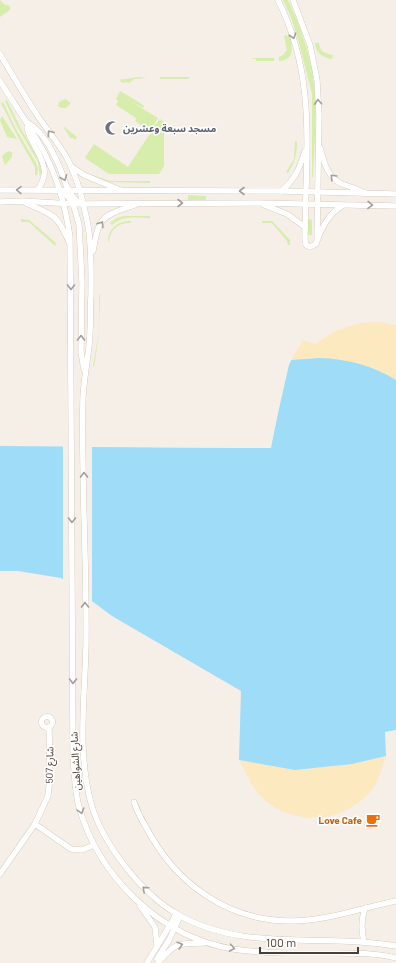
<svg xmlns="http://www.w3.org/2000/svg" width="396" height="963" viewBox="0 0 396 963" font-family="Barlow,'Noto Sans Arabic',sans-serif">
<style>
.green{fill:#d7edac}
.sand{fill:#fce9bf}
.water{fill:#9edcf7}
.pier{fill:#f5efe7}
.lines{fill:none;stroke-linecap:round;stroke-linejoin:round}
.street-casing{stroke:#c1b6a8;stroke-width:6}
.street{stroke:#fff;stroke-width:5.5}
.oneway{stroke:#a49f9a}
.labels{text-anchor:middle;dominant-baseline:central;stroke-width:3;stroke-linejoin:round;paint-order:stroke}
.worship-label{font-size:10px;font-weight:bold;fill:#5b616d;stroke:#fff;text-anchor:start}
.street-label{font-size:10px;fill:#493f35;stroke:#fff}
.food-label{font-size:10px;font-weight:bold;fill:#c56008;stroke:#fff;text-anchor:end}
</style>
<rect width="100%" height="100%" fill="#f5efe7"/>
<g class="green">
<polygon points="0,0 4,4 10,6 10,10 0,17"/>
<path d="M283,0h5c14,30 25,61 27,94 2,28 -1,56 -2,83h-1v-83l-13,-51 -8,-26z"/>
<path d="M285,35l5,2c3,12 4,23 -11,24v-4l4,-2 4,-5 -3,-14z"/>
<path d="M315,43h4c1,9 5,10 14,12l-1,4c-9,-2 -16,-5 -17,-16z"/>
<polygon points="252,58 274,58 274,61 256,61 256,59 252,59"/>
<polygon points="139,77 147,78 134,79 129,83 126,82 123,83 119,80"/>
<rect x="160" y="77" width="29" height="2"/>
<polygon points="120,91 137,101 144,106 143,108 125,98 158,118 154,124 155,125 160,119 164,122 164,166 159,174 109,174 85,158 94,144 128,167 151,132 135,121 136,118 116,105 118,101 116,99"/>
<polygon points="65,99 71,103 66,108 62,108 58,106 59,102"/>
<polygon points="7,100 20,127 40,161 42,171 40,177 38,162 18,128 5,101"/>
<polygon points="3,102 16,129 36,163 38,169 37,175 35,175 35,167 17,135 1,103"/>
<polygon points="2,116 17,139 7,137 0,120"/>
<polygon points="63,126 77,137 75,140 73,138 70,138"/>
<path d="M295,141h2c0,13 -2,21 -9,32l-2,-1 8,-13z"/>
<polygon points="8,151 12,152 12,157 5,165 2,156"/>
<polygon points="92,175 110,181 150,181 150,183 109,182 92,176"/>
<polygon points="188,195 206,196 206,200 188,200"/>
<path d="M124,216h26v2c-13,0 -27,-3 -38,7l-2,-2 7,-5z"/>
<polygon points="21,219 29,220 56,243 55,246 29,222 21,222"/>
<polygon points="308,219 312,220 312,235 308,235"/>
<path d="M128,221h3v2c-12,-1 -21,6 -22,19h-1c0,-12 8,-20 20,-21z"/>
<polygon points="262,221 272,221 290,240 290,245 288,245 287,241 272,223 262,223"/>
<polygon points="100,294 99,332 94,367 93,366 99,331 99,295"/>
</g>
<g class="sand">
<path d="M379,322l17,3v55c-36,-21 -64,-24 -105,-20l12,-20 13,4c18,-15 39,-22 63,-22z"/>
<path d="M386,756c-4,12 -7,26 -16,36 -28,33 -82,35 -111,2 -8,-8 -14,-24 -20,-34l56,10 57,-6z"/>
</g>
<path class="water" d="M319,358c28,1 53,7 77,22v350l-11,2 1,24 -34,8 -57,6 -56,-10 2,-69 -129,-75 -51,-38 -43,-7h-18v-125l270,2 19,-83 2,-5z"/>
<polygon class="pier" points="293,358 287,367 271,448 92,447 92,604 63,582 63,446 0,446 0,444 269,446 285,367 290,359"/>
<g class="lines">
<defs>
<g id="street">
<path d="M278,0c40,80 27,154 27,240l1,5 4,2 6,-3c4,-14 13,-31 26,-38"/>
<polyline points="293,0 310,45 317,80 319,116 317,238"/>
<path d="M0,54c13,22 25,43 39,64 10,14 21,27 29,42 10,20 16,44 20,66 4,23 3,46 3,69 -1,17 0,34 -2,51 -2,17 -5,34 -6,51 -2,82 4,165 3,247 -1,52 -9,108 5,159 11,40 50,90 86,111 67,39 147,19 219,32"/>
<path d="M0,81c15,24 32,48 45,73 13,26 21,55 25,83l3,513c1,19 1,38 6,57 20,70 81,130 154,142 34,5 69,4 103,4 20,0 40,0 60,5"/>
<path d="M28,123c15,8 25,29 32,45 5,13 8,29 22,36"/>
<path d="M27,128c3,15 20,33 17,48 -1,5 -4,10 -6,14"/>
<path d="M320,148c4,14 7,29 22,36 8,3 16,5 23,9"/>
<polyline points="72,167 84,175 120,190"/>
<polyline points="0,190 281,191 396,194"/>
<polyline points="59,191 68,197 73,204 79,224 82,282 81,352 84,370"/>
<path d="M281,191c14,-11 19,-24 24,-40"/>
<polyline points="0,202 22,201 73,204 256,203 396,206"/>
<path d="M26,203c27,12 31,11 43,39"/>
<polyline points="264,205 287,214 305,227"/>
<path d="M93,251c6,-35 9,-35 42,-46"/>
<circle cx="47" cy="722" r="5.5"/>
<path d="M134,802c3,9 7,17 12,25 29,56 81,94 145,94 35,0 71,-13 105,-20"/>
<polyline points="35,824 71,849 82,850 94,845"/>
<polyline points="0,874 35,824 48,796 50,777 49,727"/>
<polyline points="140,906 155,927 157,946"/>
<path d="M364,942c-3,-12 -3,-22 1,-34"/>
<polyline points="157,959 169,940 180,916"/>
<polyline points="147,963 170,925 176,914"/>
<path d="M158,963c19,-22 19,-19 46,-20"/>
</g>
</defs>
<use href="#street" class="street-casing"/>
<use href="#street" class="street"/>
</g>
<defs><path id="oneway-chevron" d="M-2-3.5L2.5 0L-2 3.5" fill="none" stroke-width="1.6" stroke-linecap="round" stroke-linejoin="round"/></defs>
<g class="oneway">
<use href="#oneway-chevron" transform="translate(293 36) rotate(71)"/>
<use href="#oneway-chevron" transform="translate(318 102) rotate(-93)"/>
<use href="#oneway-chevron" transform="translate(50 133) rotate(-126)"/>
<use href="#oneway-chevron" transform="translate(333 177) rotate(-135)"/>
<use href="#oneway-chevron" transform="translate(64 178) rotate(68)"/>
<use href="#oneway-chevron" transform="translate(19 190) rotate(-179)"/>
<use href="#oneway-chevron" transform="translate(242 191) rotate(180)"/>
<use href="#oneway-chevron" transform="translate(180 203)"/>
<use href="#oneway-chevron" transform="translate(370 205) rotate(1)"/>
<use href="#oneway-chevron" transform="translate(101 224) rotate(-58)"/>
<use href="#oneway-chevron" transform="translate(71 287) rotate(91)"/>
<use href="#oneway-chevron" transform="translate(81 338) rotate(-89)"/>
<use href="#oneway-chevron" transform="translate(84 475) rotate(-91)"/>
<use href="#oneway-chevron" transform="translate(72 520) rotate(90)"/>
<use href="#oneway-chevron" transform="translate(85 605) rotate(-91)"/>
<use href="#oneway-chevron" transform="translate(73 681) rotate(90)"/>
<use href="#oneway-chevron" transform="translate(81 811) rotate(73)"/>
<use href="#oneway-chevron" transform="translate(145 889) rotate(-138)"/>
<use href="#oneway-chevron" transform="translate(180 945) rotate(-17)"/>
<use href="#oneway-chevron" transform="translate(232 948) rotate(10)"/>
</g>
<defs>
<symbol id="mosque-bare" viewBox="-9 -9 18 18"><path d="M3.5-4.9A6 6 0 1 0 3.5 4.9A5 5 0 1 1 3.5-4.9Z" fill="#6b7280" stroke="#fff" stroke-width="2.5" paint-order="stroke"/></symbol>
<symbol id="cafe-bare" viewBox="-9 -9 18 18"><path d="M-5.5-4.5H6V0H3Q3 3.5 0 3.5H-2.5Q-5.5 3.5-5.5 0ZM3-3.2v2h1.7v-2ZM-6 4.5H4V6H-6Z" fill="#e8710a" stroke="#fff" stroke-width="2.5" paint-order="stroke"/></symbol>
</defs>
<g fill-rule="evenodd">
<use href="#mosque-bare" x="102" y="118" width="20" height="20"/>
<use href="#cafe-bare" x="363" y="810" width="20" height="20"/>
</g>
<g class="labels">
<g class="worship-label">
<text x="123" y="128">مسجد سبعة وعشرين</text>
</g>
<g class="street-label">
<text transform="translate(75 761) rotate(-93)">شارع الشواهين</text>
<text transform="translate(49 765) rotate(-89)">شارع 507</text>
</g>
<g class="food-label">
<text x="362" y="820">Love Cafe</text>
</g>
</g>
<path d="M260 947v6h98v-6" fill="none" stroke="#493f35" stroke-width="2"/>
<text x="266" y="947" font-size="12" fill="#493f35" stroke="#ffffff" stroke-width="3" paint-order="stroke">100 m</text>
</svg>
